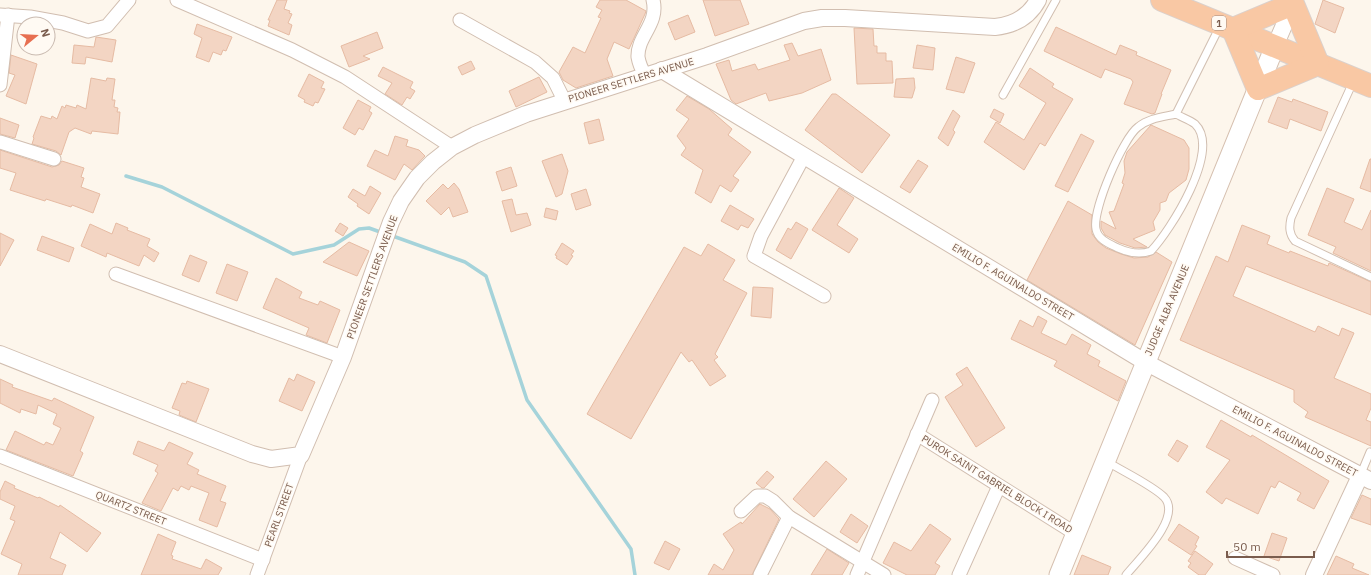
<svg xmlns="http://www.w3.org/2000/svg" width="1371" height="575" viewBox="0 0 1371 575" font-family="'IBM Plex Sans',sans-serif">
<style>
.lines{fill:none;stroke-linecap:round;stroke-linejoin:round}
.stream{stroke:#a5d3da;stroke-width:3.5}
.building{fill:#f3d5c3;stroke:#e6bba3}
.service-casing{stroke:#d1beb0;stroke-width:9}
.minor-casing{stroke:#d1beb0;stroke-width:15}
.tertiary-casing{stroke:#d1beb0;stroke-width:18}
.secondary-casing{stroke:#d6c0b0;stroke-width:21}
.trunk-casing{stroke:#dad1cd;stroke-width:24}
.service{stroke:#fff;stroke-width:7}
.minor{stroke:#fff;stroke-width:13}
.tertiary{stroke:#fff;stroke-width:16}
.secondary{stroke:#fff;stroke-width:19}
.trunk{stroke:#f9c8a4;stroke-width:22}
.labels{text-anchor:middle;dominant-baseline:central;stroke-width:3;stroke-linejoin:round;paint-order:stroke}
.shield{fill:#fffaf3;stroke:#a28b7f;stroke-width:1}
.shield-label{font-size:9px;font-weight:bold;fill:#7a5c4d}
.street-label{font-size:10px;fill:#7a5c4d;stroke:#fffaf3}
</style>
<rect width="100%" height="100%" fill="#fdf6ec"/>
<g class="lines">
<g class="stream">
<polyline points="126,176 162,187 293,254 334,245 359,229 369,228 383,233"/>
<polyline points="390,235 465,262 486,276 527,400 631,549 635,575"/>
</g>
</g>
<g class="building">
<polygon points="277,0 287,0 284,9 290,11 289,13 292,14 288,23 292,25 289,35 268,26 270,20 268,20"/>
<polygon points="600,0 626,0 646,11 645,14 629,49 614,42 607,59 613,76 576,88 563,80 559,72 573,47 585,53 601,18 598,17 602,10 596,7"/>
<polygon points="703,0 740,0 749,24 715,36"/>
<polygon points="1323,0 1344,8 1335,33 1315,24"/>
<polygon points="688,15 695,32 675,40 668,23"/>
<polygon points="197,24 232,37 226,51 223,50 221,55 213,52 209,62 196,57 202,38 194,34"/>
<polygon points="1056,27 1116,55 1120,45 1137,52 1136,55 1171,70 1161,94 1162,94 1155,113 1152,114 1124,104 1133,82 1131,79 1105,69 1101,78 1044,51"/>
<polygon points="854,28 873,29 874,46 877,46 877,53 886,53 886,61 892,61 893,83 857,84"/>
<polygon points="377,32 383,48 363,56 370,59 349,67 341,46"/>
<polygon points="96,37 116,40 112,62 86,57 85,64 72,63 74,45 94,47"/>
<polygon points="792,43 798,56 821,49 831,80 802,93 769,101 766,93 736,104 731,100 716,64 729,60 732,71 755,64 758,70 790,60 784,45"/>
<polygon points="917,45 935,48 933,70 913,68"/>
<polygon points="11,55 37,64 26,104 6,96 15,75 9,73"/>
<polygon points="956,57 975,63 964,93 946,89"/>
<polygon points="471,61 475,69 462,75 458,67"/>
<polygon points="383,67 413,82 410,88 415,91 410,99 407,97 402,105 385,94 392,83 378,76"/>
<polygon points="1030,68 1054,84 1052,87 1073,99 1045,146 1040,143 1024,170 984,142 996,122 1024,140 1046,103 1019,86"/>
<polygon points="309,74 324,82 321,88 325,89 318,103 315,102 313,106 304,102 305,100 298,96"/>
<polygon points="539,77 547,92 516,107 509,91"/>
<polygon points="91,78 106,81 107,78 115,79 112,100 115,100 114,107 118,108 117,112 120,112 118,134 92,131 91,134 75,128 69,132 61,155 56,151 32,144 34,138 33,137 41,116 51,119 52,116 57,119 62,106 65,108 66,105 76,108 77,105 86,109"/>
<polygon points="914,78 915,88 912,98 894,97 896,79"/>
<polygon points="832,94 836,94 890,135 862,173 805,130"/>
<polygon points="687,96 709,109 732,129 728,135 751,152 733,176 739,180 731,192 720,185 711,203 695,193 703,170 681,155 686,148 677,136 689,119 676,110"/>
<polygon points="1278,97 1292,102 1293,99 1328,112 1321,131 1290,119 1287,129 1268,122"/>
<polygon points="358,100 371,107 369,111 372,113 363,130 359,128 355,135 343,128"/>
<polygon points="994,109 1004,114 1000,123 990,117"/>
<polygon points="953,110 960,116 953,130 955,132 948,146 938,138"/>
<polygon points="0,118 19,125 15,138 0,134"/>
<polygon points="599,119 604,140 589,144 584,123"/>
<polygon points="1151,125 1184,140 1189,148 1189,169 1186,180 1169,193 1166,201 1160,203 1160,210 1153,222 1155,230 1133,239 1147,247 1135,248 1120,243 1105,235 1101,228 1101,221 1116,229 1109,212 1114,211 1124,184 1122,183 1125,173 1124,161 1127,152"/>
<polygon points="1081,134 1094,141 1068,192 1055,186"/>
<polygon points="395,136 408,140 406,146 419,150 425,156 412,170 404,164 395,180 367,166 375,150 388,156"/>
<polygon points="0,150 52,167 59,165 62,161 84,168 81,177 84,178 81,187 100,194 93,213 72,205 71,207 46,199 45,201 10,190 16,173 0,168"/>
<polygon points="562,154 568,171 562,194 556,197 542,161"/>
<polygon points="1370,159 1371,159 1371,192 1360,188"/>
<polygon points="918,160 928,166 910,193 900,187"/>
<polygon points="511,167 517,186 502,191 496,172"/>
<polygon points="454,183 459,189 468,212 453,217 449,207 441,215 426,201 443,184 448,189"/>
<polygon points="370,186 381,193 369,214 357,206 358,204 348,197 353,189 365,196"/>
<polygon points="839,188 854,198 837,225 858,239 849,253 812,230"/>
<polygon points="1327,188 1354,199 1344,222 1362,230 1371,210 1371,271 1333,253 1336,247 1308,235"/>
<polygon points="586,189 591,205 576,210 571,194"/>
<polygon points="512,199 516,215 527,213 531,225 511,232 502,201"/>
<polygon points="1068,201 1092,215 1092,234 1098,242 1106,248 1121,254 1134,258 1148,257 1156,252 1172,262 1135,345 1027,280"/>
<polygon points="730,205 754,219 748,228 741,225 738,230 721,221"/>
<polygon points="546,208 558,211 556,220 544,217"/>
<polygon points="796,222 808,229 791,259 776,250 788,228 791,230"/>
<polygon points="116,223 128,228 127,230 150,239 147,246 159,253 154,262 144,255 139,266 107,253 106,257 81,246 90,224 112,234"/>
<polygon points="340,223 348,228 343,236 335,231"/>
<polygon points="1242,225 1270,236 1267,244 1289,253 1290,251 1328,266 1329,263 1371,282 1371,315 1246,266 1233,296 1315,332 1318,326 1339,336 1342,328 1354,333 1334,378 1371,394 1371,408 1366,420 1371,422 1371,446 1305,417 1308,412 1294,402 1294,390 1180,340 1216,256 1228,262"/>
<polygon points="0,233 14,240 0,266"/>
<polygon points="42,236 74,248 69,262 37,250"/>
<polygon points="349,242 369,251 357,276 323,262"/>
<polygon points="562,243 574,251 571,255 573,256 567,265 556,258 557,256 555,255"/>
<polygon points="708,244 735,260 723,280 747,293 715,354 718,357 714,360 726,376 710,386 692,360 689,362 681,352 631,439 587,414 684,247 701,256"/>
<polygon points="190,255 207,262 199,282 182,275"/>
<polygon points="227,264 248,272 237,301 216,293"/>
<polygon points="276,278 302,292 299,298 318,305 320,301 340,310 327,343 306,335 309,328 263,308"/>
<polygon points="753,287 773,288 771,318 751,316"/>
<polygon points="1038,316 1047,321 1041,333 1066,345 1072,334 1091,345 1087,354 1100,361 1098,366 1126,381 1118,401 1054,366 1057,361 1011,339 1020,320 1033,327"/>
<polygon points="967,367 1005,428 976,447 945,397 963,385 956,374"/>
<polygon points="297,374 315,382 302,411 279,401 289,378 294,381"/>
<polygon points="0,379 13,385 12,387 52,401 54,398 94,417 80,451 83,453 73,476 6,450 15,431 44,445 46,442 53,445 61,428 53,424 57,414 38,405 36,414 21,409 20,413 0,403"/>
<polygon points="187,381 209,389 196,422 179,415 180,411 172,408 182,383 186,384"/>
<polygon points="1221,420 1251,437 1252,435 1329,481 1314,509 1297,500 1301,493 1279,481 1275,488 1271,486 1258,514 1226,498 1222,504 1206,492 1230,460 1206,447"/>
<polygon points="1177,440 1188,446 1178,462 1168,455"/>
<polygon points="138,441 164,451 169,442 193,453 187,464 199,470 197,474 226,486 220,501 226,503 217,527 199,520 209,493 191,486 189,490 181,486 178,491 173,488 161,511 142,503 158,473 155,471 158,465 133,454"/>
<polygon points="826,461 847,479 814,517 793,499"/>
<polygon points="767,471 774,477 764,488 762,488 756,483"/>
<polygon points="5,481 15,486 14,488 38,498 39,497 59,507 60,505 101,533 87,552 60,532 50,558 66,565 62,575 18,575 22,564 1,554 15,521 10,519 15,506 0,499 0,492"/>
<polygon points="1362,495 1371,499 1371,525 1351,518"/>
<polygon points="760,504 770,509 779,519 752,575 708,575 714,564 723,570 734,550 723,534 741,522 742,524"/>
<polygon points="851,514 868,526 857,543 840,532"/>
<polygon points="930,524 951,539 935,563 940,566 935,575 907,575 883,563 894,542 911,551"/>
<polygon points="1179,524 1199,537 1195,545 1197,546 1191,555 1168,540"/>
<polygon points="1272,533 1287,538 1279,561 1264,556"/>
<polygon points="158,534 176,542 171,555 173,556 172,559 201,569 206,559 222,568 218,575 141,575"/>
<polygon points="665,541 680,549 669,570 654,563"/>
<polygon points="827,549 849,563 842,575 811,575"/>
<polygon points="1195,551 1213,564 1205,575 1199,575 1188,567 1191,563 1188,561"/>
<polygon points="1082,555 1111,567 1108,575 1074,575"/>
<polygon points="1336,556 1354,564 1352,568 1369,575 1327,575"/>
</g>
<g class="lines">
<defs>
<g id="service">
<path d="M1353,82l-62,136c-2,9 -2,16 4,23l76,36"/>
<polyline points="1003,95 1056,0"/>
<path d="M1176,114c5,3 14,6 19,10 27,26 -25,107 -44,127 -11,4 -22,2 -33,-3 -8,-4 -20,-8 -22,-19 -4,-19 27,-91 42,-102 11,-9 25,-10 38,-13z"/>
<polyline points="1176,114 1220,26"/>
<path d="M1106,461c16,10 46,24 58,36 19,20 -25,62 -38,78"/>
<polyline points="1360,476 1370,452"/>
</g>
<g id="minor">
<polyline points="177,0 292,50 345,77 452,147"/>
<polyline points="0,15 30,17 63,23 88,31 107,26 129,0"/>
<polyline points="460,20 535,62 553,78 564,100"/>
<path d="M645,75c-3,-5 -6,-12 -7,-18 -1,-21 21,-33 15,-57"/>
<polyline points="0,85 8,15"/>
<polyline points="0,142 54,159"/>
<polyline points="804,156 761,236 754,256 824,296"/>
<polyline points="116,274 343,357"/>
<polyline points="917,434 1076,534"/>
<polyline points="0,456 263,560"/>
<polyline points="741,511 757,496 765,496 773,501 789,517 884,575"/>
<polyline points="1235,558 1273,575"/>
<polyline points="257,575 301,455"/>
<polyline points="760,575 789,517"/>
<polyline points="857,575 932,400"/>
<polyline points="959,575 999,486"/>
</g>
<g id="tertiary">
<polyline points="1275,46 1295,0"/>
<polyline points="662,70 1145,362 1371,481"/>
<path d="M0,354l252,100 19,5 30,-4 42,-98 48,-135 10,-21 16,-23 16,-16 19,-15 23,-12 51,-21 181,-58 97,-35 18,-3h23l150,9c19,-2 34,-10 43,-27"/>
<polyline points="1314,575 1360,476"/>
</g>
<polyline id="secondary" points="1059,575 1275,46"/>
<g id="trunk">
<polyline points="1162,0 1371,86"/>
<polygon points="1293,4 1318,64 1258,89 1233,29"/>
</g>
</defs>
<use href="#service" class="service-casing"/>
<use href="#minor" class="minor-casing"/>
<use href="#tertiary" class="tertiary-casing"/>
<use href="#secondary" class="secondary-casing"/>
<use href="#trunk" class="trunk-casing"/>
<use href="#service" class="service"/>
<use href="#minor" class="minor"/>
<use href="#tertiary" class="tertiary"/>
<use href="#secondary" class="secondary"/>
<use href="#trunk" class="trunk"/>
</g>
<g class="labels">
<rect class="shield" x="1212" y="16" width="14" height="14" rx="3"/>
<g class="shield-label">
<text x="1219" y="23">1</text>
</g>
<g class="street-label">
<text transform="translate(631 80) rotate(-17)">PIONEER SETTLERS AVENUE</text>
<text transform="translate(372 277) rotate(-70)">PIONEER SETTLERS AVENUE</text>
<text transform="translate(1013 282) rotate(31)">EMILIO F. AGUINALDO STREET</text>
<text transform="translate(1167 310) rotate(-67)">JUDGE ALBA AVENUE</text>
<text transform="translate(1295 441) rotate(28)">EMILIO F. AGUINALDO STREET</text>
<text transform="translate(997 484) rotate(32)">PUROK SAINT GABRIEL BLOCK I ROAD</text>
<text transform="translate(131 508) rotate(22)">QUARTZ STREET</text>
<text transform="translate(279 515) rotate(-70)">PEARL STREET</text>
</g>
</g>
<g transform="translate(36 36) rotate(72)"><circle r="19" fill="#fffaf3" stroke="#cabbb1"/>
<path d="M0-3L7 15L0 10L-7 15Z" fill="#e76f51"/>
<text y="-6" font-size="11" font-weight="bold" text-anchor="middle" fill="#7a5c4d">N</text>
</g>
<path d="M1227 551v6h87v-6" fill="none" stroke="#7a5c4d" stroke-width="2"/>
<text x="1233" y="551" font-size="12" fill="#7a5c4d" stroke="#fffaf3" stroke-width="3" paint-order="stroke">50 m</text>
</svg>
